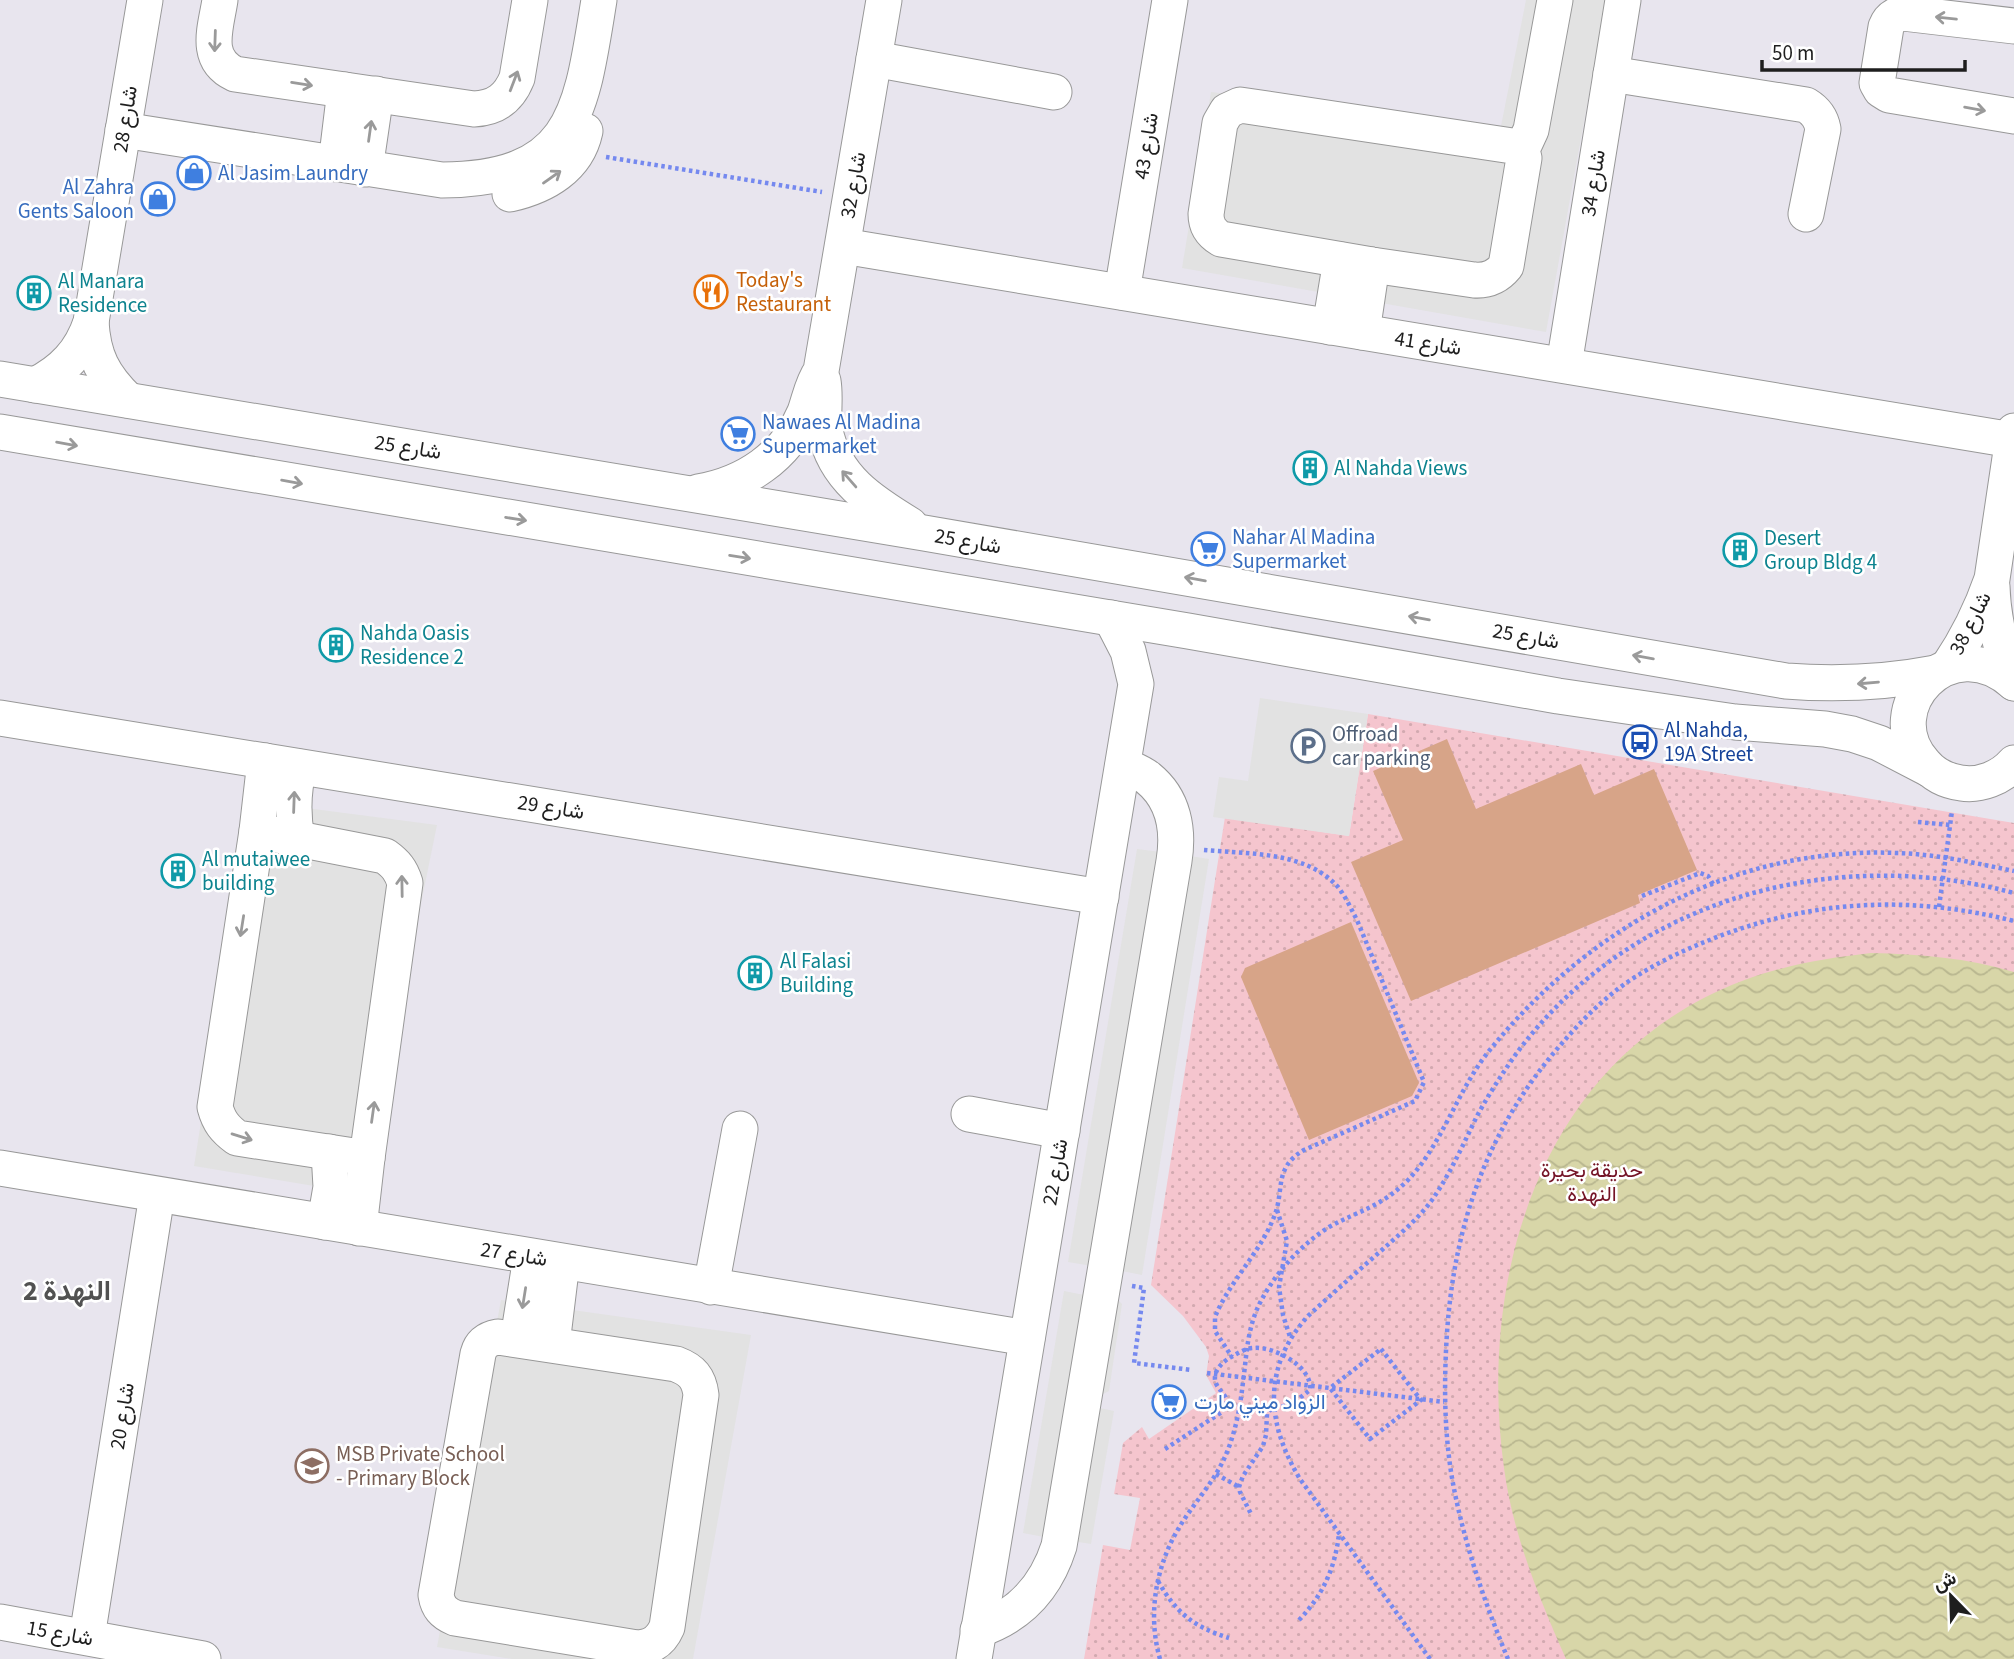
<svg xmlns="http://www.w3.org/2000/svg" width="2014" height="1659" viewBox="0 0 2014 1659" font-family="'Source Sans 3',Vazirmatn,sans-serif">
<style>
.park{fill:url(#park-dots)}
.pitch{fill:#d7a488}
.parking{fill:#e2e2e2}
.water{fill:url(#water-waves)}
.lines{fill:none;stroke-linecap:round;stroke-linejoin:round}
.minor-casing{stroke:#989898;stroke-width:37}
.path{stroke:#7589ef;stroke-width:4.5;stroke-dasharray:3.5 3.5;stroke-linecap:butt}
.minor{stroke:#fff;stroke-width:35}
.oneway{stroke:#9a9a9a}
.labels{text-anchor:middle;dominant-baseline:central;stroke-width:5;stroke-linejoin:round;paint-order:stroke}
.street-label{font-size:21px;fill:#1e1e1e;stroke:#fff}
.shop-label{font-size:21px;fill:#366cbe;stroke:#fff;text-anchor:start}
.food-label{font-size:21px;fill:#c56008;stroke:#fff;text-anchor:start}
.culture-label{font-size:21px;fill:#0d838f;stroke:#fff;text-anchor:start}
.transit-label{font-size:21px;fill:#164399;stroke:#fff;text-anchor:start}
.service-label{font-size:21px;fill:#4e5e75;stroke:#fff;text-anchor:start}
.park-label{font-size:21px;fill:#741426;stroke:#fff}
.education-label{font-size:21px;fill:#785e54;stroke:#fff;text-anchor:start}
.district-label{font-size:28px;font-weight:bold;fill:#515151;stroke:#fff}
</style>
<defs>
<pattern id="park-dots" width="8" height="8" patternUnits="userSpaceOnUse" patternTransform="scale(1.75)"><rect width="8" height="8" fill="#f5c5ce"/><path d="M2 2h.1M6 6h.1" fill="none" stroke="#d2a9b0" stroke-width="1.8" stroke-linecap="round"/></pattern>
<pattern id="water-waves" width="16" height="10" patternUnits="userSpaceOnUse" patternTransform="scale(1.75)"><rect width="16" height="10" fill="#d8d6a8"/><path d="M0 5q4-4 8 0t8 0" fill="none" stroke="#b9b790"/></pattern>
</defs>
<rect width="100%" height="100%" fill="#e8e5ee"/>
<polygon class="park" points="1368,714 2014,823 2014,1659 1084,1659 1103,1545 1130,1550 1140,1498 1114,1494 1123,1443 1142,1427 1149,1439 1216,1393 1206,1375 1209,1356 1206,1347 1183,1316 1151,1285 1225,817 1349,836"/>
<g class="pitch">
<polygon points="1447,739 1476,809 1581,764 1594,795 1654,769 1697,870 1638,895 1640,903 1411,1001 1351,862 1403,840 1373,771"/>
<polygon points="1351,922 1419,1083 1412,1096 1309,1140 1241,977 1245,968"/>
</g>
<g class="parking">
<polygon points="1526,0 1606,0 1546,332 1182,268 1211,92 1501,126"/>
<polygon points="1260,698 1368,714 1349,836 1213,817 1219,777 1248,781"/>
<polygon points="252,801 437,825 362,1194 194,1166"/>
<polygon points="1137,849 1161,852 1092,1266 1068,1262"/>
<polygon points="1184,855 1209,859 1142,1275 1117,1270"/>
<polygon points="1064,1291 1084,1295 1044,1537 1023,1533"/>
<polygon points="1112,1294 1122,1304 1109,1391 1097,1397"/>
<polygon points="501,1300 751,1335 693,1659 512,1659 437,1647"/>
<polygon points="1095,1407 1114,1411 1091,1544 1072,1541"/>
</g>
<path class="water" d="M1871,953c48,1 97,5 143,19v687h-448c-27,-61 -53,-124 -62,-191 -27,-196 39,-411 238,-487 42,-16 85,-23 129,-28z"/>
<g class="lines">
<defs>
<g id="minor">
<path d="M220,0c-4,27 -17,59 15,74l239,35c22,-1 35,-11 43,-31l13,-78"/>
<path d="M2014,26l-111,-13c-9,2 -14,6 -17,14l-9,56 4,7 8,5 125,21"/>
<polyline points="874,59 1054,92"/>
<path d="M1611,74l195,31c10,6 15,13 17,24l-17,85"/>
<path d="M1240,105l279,42 3,4 2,7 -18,108c-9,11 -18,15 -32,14l-102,-15 -151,-26c-10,-6 -15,-13 -15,-25l14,-91 7,-12z"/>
<path d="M123,130l319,50c134,-1 139,-69 157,-180"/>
<polyline points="1519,147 1525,143 1531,130 1555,0"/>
<polyline points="336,164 345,90"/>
<polyline points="365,169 376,94"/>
<path d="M510,194c35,-8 67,-26 75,-63"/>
<polyline points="843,246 2012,440"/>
<polyline points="1122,292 1170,0"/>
<path d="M91,322c2,34 12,54 37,78"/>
<polyline points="1330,327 1341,260"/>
<polyline points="1362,332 1372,265"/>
<polyline points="1564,365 1623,0"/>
<path d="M0,379l924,154 862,148c52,4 98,2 150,-8"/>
<path d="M823,381c3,17 -1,33 2,49 9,48 47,72 85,95"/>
<path d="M35,385c28,-14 46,-33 56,-63l54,-322"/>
<polyline points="0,432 1188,631 1558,696 1735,722 1825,729 1852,734 1879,743 1929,769"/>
<path d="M698,492c47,-8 88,-35 107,-80 5,-14 7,-28 16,-41l63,-371"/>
<path d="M1992,586c1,35 9,65 22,97"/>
<path d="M1948,667c19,-28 33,-56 44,-88l22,-148"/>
<path d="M2014,683c-64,-57 -139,26 -90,80 9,11 22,18 37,20 19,3 40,-5 53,-20"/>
<polyline points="0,718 1101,897"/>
<path d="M265,761l-8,70 -42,276c4,15 10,22 22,31l130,20"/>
<path d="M257,831l128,25c11,8 16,14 20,27l-38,275 -8,70"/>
<path d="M297,838c-5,-25 -4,-47 2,-71"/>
<polyline points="969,1114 1062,1131"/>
<polyline points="0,1168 1027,1338"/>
<polyline points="325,1222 331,1187 329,1152"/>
<polyline points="711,1287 740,1129"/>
<path d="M498,1337l178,27c16,6 23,14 25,31l-34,232c-6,14 -15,20 -30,21l-182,-30c-12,-5 -17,-11 -19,-23l42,-241c3,-11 9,-15 20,-17z"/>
<polyline points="518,1339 531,1257"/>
<polyline points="552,1344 562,1262"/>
<polyline points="0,1622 203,1659"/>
<path d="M978,1630c42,-14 68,-43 81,-84l115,-685c5,-31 0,-62 -26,-83 -7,-6 -17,-9 -25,-13"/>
<polyline points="87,1637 157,1195"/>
<polyline points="974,1659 1136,684 1128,651 1111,618"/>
</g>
</defs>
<use href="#minor" class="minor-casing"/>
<g class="path">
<polyline points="606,157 822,192"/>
<polyline points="1918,822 1950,825"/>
<path d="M1204,850c44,4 102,1 134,37 8,10 13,22 19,33l67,162 -9,19 -111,49c-31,18 -19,40 -30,67 -14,36 -45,65 -59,100v14l17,26"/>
<polyline points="1642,896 1700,873 1708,876 1713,884"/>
<polyline points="1939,907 1952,811"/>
<polyline points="1277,1210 1287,1241 1279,1287 1283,1315 1290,1337"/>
<polyline points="1132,1286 1144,1288 1134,1363 1192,1370"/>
<polygon points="1381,1349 1421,1400 1370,1439 1330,1388"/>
<polyline points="1207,1373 1444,1402"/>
<path d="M1165,1449l57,-37 5,-8 -1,-6c-3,-6 -10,-11 -11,-18 -1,-10 7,-17 14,-22 8,-4 16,-10 25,-10 20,-2 59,19 56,42l-18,14 -21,5 -4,5 -1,21 -3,11 -20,30 -4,11 1,5 11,22"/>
<polyline points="1216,1474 1239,1487"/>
<path d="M1158,1581c18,32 36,46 71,57"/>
<path d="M1299,1620c24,-25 36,-52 40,-86"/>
<path d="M1160,1659c-13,-45 -4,-94 20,-133 14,-23 33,-43 44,-67 11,-24 16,-50 19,-77 4,-29 4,-56 19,-83 15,-28 40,-55 67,-72 31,-17 52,-20 79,-47 35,-37 49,-89 81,-129 100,-124 245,-205 407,-198 40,1 79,10 118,18"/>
<path d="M1430,1659l-130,-180c-34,-56 -38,-112 8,-163 25,-23 50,-45 75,-67 17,-15 36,-31 49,-49 18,-26 31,-55 45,-84 12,-22 25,-42 39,-62 114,-155 316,-210 498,-161"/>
<path d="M1508,1659c-24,-58 -45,-119 -56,-181 -7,-42 -8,-84 -6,-127 5,-118 38,-220 118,-310 20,-23 42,-45 68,-62 29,-19 61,-33 93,-45 97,-35 189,-38 289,-13"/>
</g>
<use href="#minor" class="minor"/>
</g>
<defs><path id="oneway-shaft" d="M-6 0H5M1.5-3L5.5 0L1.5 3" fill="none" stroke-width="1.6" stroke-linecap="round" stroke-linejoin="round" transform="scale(1.75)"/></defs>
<g class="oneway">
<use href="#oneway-shaft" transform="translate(1946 18) rotate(-174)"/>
<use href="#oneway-shaft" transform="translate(215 41) rotate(92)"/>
<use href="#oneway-shaft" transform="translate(514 81) rotate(-69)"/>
<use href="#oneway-shaft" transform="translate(302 84) rotate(9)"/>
<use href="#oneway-shaft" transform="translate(1975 109) rotate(10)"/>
<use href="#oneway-shaft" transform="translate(370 131) rotate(-82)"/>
<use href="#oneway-shaft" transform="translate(552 177) rotate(-35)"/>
<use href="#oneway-shaft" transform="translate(67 444) rotate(10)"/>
<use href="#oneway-shaft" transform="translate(849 479) rotate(-131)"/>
<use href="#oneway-shaft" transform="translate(292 482) rotate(10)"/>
<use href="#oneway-shaft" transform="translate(516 519) rotate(9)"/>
<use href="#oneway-shaft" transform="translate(740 557) rotate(9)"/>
<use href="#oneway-shaft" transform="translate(1195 579) rotate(-170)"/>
<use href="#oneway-shaft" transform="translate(1419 618) rotate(-170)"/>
<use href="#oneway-shaft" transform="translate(1643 657) rotate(-170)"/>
<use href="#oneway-shaft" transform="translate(1868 683) rotate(175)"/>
<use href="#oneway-shaft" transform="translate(294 802) rotate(-88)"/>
<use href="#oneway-shaft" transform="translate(402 886) rotate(-91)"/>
<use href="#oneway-shaft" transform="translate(242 926) rotate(99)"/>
<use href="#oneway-shaft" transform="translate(373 1112) rotate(-82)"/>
<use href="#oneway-shaft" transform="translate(242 1137) rotate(17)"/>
<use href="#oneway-shaft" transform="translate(524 1298) rotate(99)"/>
</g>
<defs>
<symbol id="shop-ring" viewBox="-11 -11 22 22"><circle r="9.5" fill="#fff" stroke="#3f7fe0" stroke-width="1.5"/><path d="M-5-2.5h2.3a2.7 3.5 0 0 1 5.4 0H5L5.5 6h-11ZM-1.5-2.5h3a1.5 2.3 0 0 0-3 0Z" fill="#3f7fe0"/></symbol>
<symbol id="restaurant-ring" viewBox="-11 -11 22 22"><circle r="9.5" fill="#fff" stroke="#e8710a" stroke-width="1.5"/><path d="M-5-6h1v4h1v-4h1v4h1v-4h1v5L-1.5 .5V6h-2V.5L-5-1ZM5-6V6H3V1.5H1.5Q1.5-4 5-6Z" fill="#e8710a"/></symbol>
<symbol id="building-ring" viewBox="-11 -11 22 22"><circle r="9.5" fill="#fff" stroke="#0f9aa8" stroke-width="1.5"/><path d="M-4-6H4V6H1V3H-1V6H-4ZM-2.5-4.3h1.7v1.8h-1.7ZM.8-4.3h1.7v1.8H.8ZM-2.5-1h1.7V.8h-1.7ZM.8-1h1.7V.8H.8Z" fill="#0f9aa8"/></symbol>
<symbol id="supermarket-ring" viewBox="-11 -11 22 22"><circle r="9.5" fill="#fff" stroke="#3f7fe0" stroke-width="1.5"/><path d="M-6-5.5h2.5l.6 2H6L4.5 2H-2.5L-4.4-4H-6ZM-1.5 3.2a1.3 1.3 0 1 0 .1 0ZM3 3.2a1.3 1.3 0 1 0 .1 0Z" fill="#3f7fe0"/></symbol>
<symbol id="bus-ring" viewBox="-11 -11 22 22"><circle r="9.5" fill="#fff" stroke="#1a4fb4" stroke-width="1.5"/><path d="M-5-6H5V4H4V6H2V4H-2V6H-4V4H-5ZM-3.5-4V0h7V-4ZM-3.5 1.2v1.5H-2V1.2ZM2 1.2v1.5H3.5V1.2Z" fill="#1a4fb4"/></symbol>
<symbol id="parking-ring" viewBox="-11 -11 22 22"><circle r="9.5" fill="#fff" stroke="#5c6f8a" stroke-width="1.5"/><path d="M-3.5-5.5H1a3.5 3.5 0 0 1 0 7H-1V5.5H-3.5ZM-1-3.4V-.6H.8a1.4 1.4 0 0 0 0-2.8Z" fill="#5c6f8a"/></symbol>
<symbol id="school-ring" viewBox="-11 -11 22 22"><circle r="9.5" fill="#fff" stroke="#8d6e63" stroke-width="1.5"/><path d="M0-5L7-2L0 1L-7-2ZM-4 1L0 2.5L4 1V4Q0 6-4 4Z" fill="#8d6e63"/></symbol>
</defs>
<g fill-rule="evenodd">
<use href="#shop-ring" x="175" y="154" width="38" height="38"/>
<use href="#shop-ring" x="139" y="180" width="38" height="38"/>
<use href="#restaurant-ring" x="692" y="273" width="38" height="38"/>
<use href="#building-ring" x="15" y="274" width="38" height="38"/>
<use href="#supermarket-ring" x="719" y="415" width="38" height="38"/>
<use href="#building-ring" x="1291" y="449" width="38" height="38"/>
<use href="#supermarket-ring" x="1189" y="530" width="38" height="38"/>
<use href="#building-ring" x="1721" y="531" width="38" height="38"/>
<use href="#building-ring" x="317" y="626" width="38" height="38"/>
<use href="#bus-ring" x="1621" y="723" width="38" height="38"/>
<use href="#parking-ring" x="1289" y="727" width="38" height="38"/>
<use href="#building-ring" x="159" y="852" width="38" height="38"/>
<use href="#building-ring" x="736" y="954" width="38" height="38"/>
<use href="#supermarket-ring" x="1150" y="1383" width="38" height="38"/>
<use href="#school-ring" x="293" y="1447" width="38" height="38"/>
</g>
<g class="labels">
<g class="street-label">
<text transform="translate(125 119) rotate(-81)">شارع 28</text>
<text transform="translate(1146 146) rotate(-81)">شارع 43</text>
<text transform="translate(1593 183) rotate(-81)">شارع 34</text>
<text transform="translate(853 185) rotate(-80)">شارع 32</text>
<text transform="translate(1428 343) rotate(9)">شارع 41</text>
<text transform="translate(408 447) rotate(9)">شارع 25</text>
<text transform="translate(968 541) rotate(10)">شارع 25</text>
<text transform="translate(1970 623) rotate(-63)">شارع 38</text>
<text transform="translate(1526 636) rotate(10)">شارع 25</text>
<text transform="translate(551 807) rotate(9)">شارع 29</text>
<text transform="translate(1055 1172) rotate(-80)">شارع 22</text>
<text transform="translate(514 1254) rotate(9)">شارع 27</text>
<text transform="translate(122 1416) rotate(-81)">شارع 20</text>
<text transform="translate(60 1633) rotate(10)">شارع 15</text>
</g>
<g class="shop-label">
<text x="218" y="173">Al Jasim Laundry</text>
<text x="134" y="187" text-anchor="end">Al Zahra<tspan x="134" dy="24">Gents Saloon</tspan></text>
<text x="762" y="422">Nawaes Al Madina<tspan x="762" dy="24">Supermarket</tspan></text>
<text x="1232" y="537">Nahar Al Madina<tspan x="1232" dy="24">Supermarket</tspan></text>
<text x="1194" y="1402">الزواد ميني مارت</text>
</g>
<g class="food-label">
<text x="736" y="280">Today's<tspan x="736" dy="24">Restaurant</tspan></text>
</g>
<g class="culture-label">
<text x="58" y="281">Al Manara<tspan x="58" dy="24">Residence</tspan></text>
<text x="1334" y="468">Al Nahda Views</text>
<text x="1764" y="538">Desert<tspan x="1764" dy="24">Group Bldg 4</tspan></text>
<text x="360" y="633">Nahda Oasis<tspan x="360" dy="24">Residence 2</tspan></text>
<text x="202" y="859">Al mutaiwee<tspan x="202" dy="24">building</tspan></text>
<text x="780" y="961">Al Falasi<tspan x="780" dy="24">Building</tspan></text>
</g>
<g class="transit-label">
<text x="1664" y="730">Al Nahda,<tspan x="1664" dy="24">19A Street</tspan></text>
</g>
<g class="service-label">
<text x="1332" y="734">Offroad<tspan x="1332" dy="24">car parking</tspan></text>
</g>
<g class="park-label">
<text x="1592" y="1170">حديقة بحيرة<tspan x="1592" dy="24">النهدة</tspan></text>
</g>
<g class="education-label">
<text x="336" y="1454">MSB Private School<tspan x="336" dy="24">- Primary Block</tspan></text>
</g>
<g class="district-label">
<text x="67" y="1291">النهدة 2</text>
</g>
</g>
<g transform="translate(1951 1596) rotate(337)" stroke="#ffffff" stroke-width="5" paint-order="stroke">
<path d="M0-5L12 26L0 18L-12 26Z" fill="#1e1e1e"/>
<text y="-10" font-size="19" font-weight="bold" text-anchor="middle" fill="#1e1e1e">ش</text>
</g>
<path d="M1762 60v10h203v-10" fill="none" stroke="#1e1e1e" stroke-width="3.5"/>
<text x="1772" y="60" font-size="21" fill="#1e1e1e" stroke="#ffffff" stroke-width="5" paint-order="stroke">50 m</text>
</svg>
